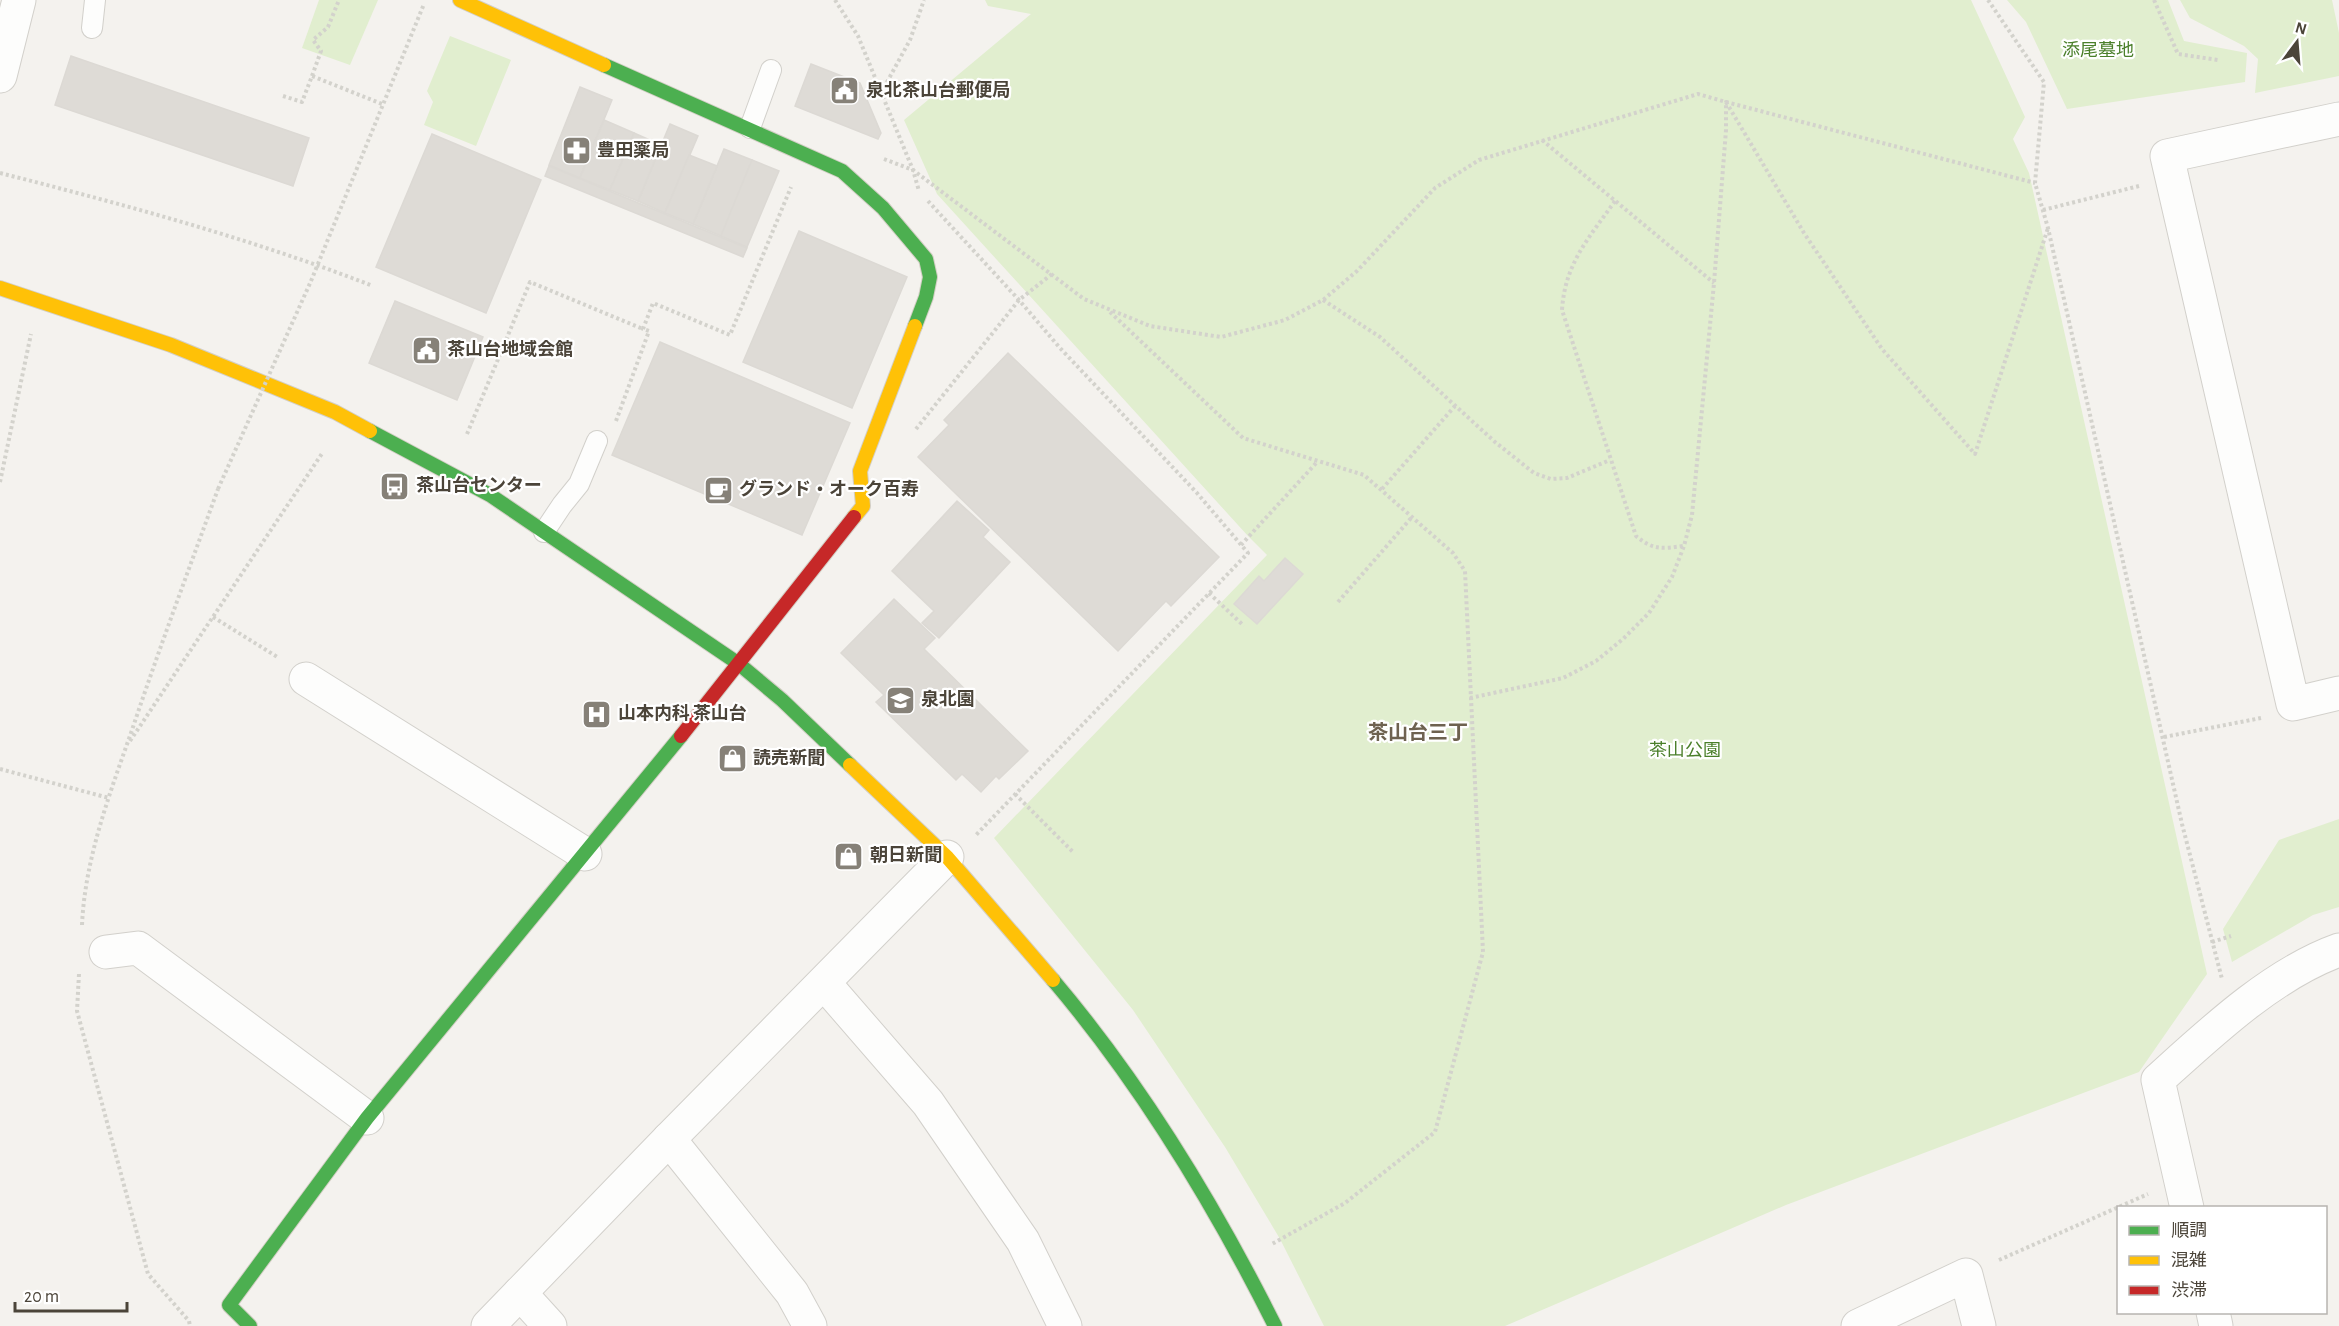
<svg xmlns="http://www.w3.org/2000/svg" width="2339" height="1326" viewBox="0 0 2339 1326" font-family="'Alegreya Sans','Noto Sans JP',sans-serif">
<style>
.green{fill:#e1eecf}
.building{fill:#dedbd6;stroke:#dcd9d4;stroke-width:1.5}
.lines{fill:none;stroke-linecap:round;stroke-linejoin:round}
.lane-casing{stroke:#d2d0cb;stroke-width:22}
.street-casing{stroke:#d2d0cb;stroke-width:35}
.fast-casing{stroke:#d3cfc5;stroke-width:16}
.slow-casing{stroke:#d3cfc5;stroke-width:16}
.jam-casing{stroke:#d3cfc5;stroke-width:16}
.path{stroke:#d3d2cc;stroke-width:4;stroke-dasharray:3 3;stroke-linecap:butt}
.lane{stroke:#fdfdfc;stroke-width:20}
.street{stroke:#fdfdfc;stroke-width:33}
.fast{stroke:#4caf50;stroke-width:14}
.slow{stroke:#ffc107;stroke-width:14}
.jam{stroke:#c62828;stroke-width:14}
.path-bridge{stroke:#d3d2cc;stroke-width:4;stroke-dasharray:3 3;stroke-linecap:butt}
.labels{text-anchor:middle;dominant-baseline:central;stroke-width:4.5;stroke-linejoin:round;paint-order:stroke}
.park-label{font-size:18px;fill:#4a7f2a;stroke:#fff}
.poi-label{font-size:18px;font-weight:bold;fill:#4b4439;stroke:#fff;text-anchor:start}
.neighbourhood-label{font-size:20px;font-weight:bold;fill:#6e6250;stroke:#fff}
</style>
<rect width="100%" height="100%" fill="#f4f2ee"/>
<g class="green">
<polygon points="319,0 378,0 350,65 302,48"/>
<polygon points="985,0 1971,0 2025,117 2013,139 2029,173 2207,974 2139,1072 1786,1205 1505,1326 1324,1326 1280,1239 1225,1147 1133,1010 994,838 1267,555 1248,536 937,194 904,120 1031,14 988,6"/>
<polygon points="2007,0 2168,0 2184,41 2247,53 2245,82 2067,109 2026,22"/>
<polygon points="2180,0 2332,0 2339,33 2339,76 2255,93 2258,59 2244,46 2190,18"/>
<polygon points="450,36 511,60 476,146 424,125 433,102 427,91"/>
<polygon points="2339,819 2339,907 2313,915 2232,962 2223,929 2279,840"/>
</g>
<g class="building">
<polygon points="71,56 309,138 293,186 55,105"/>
<polygon points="811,64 860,83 881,133 878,139 795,106"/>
<polygon points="580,87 612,100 580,178 549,165"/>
<polygon points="604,120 634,133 610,190 580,178"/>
<polygon points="670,124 698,136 665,213 638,201"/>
<polygon points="634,133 661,145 638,201 610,190"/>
<polygon points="432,134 541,180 486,313 376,267"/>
<polygon points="724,149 752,160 721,236 693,224"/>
<polygon points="689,155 717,166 693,224 665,213"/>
<polygon points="752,160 779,171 747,247 721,236"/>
<polygon points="549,166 747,248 743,257 545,176"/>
<polygon points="799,231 907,277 852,408 743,362"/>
<polygon points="395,301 483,337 457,400 369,363"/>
<polygon points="660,342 850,423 802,535 612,455"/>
<polygon points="1008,353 1219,557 1171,606 1166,601 1118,651 918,457 949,425 944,420"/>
<polygon points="957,501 989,530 983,537 1010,562 939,638 922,623 934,611 892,571"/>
<polygon points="1285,558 1303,574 1257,624 1234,604 1259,576 1264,581"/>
<polygon points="894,599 935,638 924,649 1028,751 999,779 996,776 981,792 962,774 956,780 876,702 884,695 841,653"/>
</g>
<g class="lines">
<defs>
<g id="lane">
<polyline points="92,28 95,0"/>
<polyline points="750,128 771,70"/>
<polyline points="544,532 562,505 579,484 597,441"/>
</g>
<g id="street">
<polyline points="0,76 19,0"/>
<polyline points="2339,119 2167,156 2293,704 2339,693"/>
<polyline points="306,679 585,854"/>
<polyline points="106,952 138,948 367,1118"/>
<polyline points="824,983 928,1103 1023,1241 1065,1326"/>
<polyline points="669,1139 792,1293 810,1326"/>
<path d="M2187,1208l-29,-128c52,-47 114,-106 181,-130"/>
<polyline points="520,1293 550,1326"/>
<polyline points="2213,1312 2216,1326"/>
<polyline points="488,1326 669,1139 947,857"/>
<polyline points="1858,1326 1966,1275 1979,1326"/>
</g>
<g id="fast">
<polyline points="604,65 842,171 883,208 926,259 930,277 926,297 915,326"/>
<polyline points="370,431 490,495 739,664 782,700 850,765"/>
<path d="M1053,980c89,105 161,224 222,346"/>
<polyline points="250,1326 229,1305 367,1118 681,736"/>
</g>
<g id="slow">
<polyline points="460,0 604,65"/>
<polyline points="0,288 171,345 335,412 370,431"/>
<polyline points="854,517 863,506 860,471 915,326"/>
<polyline points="850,765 947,857 1053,980"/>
</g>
<polyline id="jam" points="681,736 854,517"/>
</defs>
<use href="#lane" class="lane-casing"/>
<use href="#street" class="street-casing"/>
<use href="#fast" class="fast-casing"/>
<use href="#slow" class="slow-casing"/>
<use href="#jam" class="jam-casing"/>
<g class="path">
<polyline points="835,0 858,36 913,170 919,191"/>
<polyline points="1988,0 2044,82 2035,183 2048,228 2182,824 2222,979"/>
<polyline points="2154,0 2178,54 2218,60"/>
<polyline points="312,76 321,51 313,40 328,27 339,0"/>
<polyline points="881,93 910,40 924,0"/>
<polyline points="283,96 302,102 312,76 382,104"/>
<polyline points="1542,140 1714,283"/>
<polyline points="884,159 913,170 1084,299 1150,326 1221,337 1285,320 1323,300 1357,271 1435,188 1479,160 1698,94 1726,102 1804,233 1882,349 1975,454 2048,228"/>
<path d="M0,173c126,32 252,66 373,113"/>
<polyline points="928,201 1019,300 1060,348 1197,493 1248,553 975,836"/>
<path d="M1615,201c-26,37 -50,62 -53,109l74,226c17,14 25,13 47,10"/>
<polyline points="2043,210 2139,186"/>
<polyline points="311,281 424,4"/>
<polyline points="1323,300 1380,337 1495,442 1534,473 1551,479 1567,478 1610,460"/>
<polyline points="1110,312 1243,438 1364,475 1453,553 1465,571 1483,952 1435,1132 1345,1203 1272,1244"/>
<polyline points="616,421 649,331 643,329 653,303 730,335 791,187"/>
<polyline points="916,429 1019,300 1052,274"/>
<polyline points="467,434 530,282 643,329"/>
<polyline points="0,482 31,334"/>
<polyline points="1382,489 1455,406"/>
<polyline points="1241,545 1318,461"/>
<polyline points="1209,593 1244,626"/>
<polyline points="1338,602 1412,517"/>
<polyline points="213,617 279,658"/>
<polyline points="1470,698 1563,678 1596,661 1623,639 1649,613 1672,577 1684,546 1692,515 1714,283 1726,130 1726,102 2035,183"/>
<polyline points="2164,737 2261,718"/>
<polyline points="130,741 323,452"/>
<polyline points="0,769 109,798"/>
<polyline points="1015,794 1073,852"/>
<path d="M82,925c3,-67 28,-132 50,-195 27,-81 57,-161 86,-241"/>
<polyline points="2212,942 2231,936"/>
<polyline points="79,974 77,1011 148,1274 189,1321 190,1326"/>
<polyline points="1999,1260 2148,1194"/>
</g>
<use href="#lane" class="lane"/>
<use href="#street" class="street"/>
<use href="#fast" class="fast"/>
<use href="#slow" class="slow"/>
<use href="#jam" class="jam"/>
<polyline class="path-bridge" points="218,489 311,281"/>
</g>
<defs>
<symbol id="civic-square" viewBox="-11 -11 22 22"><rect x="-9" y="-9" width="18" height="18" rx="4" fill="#868178" stroke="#fff"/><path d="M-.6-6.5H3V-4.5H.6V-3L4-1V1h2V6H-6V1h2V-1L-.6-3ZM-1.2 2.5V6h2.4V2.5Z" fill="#fff"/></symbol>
<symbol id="pharmacy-square" viewBox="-11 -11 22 22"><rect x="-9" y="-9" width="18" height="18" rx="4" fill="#868178" stroke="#fff"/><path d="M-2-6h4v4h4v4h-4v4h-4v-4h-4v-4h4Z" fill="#fff"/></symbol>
<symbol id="bus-square" viewBox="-11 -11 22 22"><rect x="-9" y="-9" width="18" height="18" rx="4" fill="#868178" stroke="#fff"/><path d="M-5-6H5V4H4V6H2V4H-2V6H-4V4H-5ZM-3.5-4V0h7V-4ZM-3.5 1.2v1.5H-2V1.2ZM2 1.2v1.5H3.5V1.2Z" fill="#fff"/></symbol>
<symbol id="cafe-square" viewBox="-11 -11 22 22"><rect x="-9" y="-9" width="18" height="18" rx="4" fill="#868178" stroke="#fff"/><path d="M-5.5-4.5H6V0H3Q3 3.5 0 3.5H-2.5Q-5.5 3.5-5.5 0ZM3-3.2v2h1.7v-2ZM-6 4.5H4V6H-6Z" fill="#fff"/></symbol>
<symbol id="school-square" viewBox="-11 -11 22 22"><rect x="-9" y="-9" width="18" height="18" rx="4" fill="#868178" stroke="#fff"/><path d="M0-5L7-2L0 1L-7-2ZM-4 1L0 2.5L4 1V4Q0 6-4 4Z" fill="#fff"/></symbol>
<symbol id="hospital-square" viewBox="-11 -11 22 22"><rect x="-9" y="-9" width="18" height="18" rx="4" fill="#868178" stroke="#fff"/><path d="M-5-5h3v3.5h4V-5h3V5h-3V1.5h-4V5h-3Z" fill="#fff"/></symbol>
<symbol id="shop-square" viewBox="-11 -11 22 22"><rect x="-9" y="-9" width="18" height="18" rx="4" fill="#868178" stroke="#fff"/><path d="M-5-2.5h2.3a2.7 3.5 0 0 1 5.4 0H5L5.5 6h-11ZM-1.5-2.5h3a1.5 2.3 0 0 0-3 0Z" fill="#fff"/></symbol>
</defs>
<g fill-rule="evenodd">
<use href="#civic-square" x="828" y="74" width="33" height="33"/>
<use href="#pharmacy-square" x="560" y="134" width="33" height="33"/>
<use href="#civic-square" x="410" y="334" width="33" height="33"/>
<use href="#bus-square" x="378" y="470" width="33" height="33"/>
<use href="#cafe-square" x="702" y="474" width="33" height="33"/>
<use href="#school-square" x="884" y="684" width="33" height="33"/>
<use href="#hospital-square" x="580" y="698" width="33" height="33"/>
<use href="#shop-square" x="716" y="742" width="33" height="33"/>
<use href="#shop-square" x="832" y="840" width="33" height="33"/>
</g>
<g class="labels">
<g class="park-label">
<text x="2098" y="51">添尾墓地</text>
<text x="1685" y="751">茶山公園</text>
</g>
<g class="poi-label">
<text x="866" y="91">泉北茶山台郵便局</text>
<text x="597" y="151">豊田薬局</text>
<text x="447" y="350">茶山台地域会館</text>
<text x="416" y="486">茶山台センター</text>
<text x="739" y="490">グランド・オーク百寿</text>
<text x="921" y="700">泉北園</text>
<text x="618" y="714">山本内科 茶山台</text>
<text x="753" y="759">読売新聞</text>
<text x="870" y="856">朝日新聞</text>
</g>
<g class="neighbourhood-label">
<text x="1418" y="733">茶山台三丁</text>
</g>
</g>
<rect x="2117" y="1206" width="210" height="108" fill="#ffffff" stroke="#b7b4b0" stroke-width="1.5"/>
<rect x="2129" y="1226" width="30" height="9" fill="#4caf50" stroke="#b7b4b0" stroke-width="1.5"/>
<text x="2171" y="1236" font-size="18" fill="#4b4439">順調</text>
<rect x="2129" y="1256" width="30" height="9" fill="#ffc107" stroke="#b7b4b0" stroke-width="1.5"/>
<text x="2171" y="1266" font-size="18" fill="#4b4439">混雑</text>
<rect x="2129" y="1286" width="30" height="9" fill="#c62828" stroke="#b7b4b0" stroke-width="1.5"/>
<text x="2171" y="1296" font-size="18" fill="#4b4439">渋滞</text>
<g transform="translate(2297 42) rotate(16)" stroke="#ffffff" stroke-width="4.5" paint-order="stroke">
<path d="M0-4.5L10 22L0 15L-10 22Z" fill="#4b4439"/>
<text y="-9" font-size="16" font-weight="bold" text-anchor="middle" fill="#4b4439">N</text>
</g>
<path d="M15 1302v9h112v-9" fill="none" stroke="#4b4439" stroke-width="3"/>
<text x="24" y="1302" font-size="18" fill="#4b4439" stroke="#ffffff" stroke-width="4.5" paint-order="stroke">20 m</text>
</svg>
